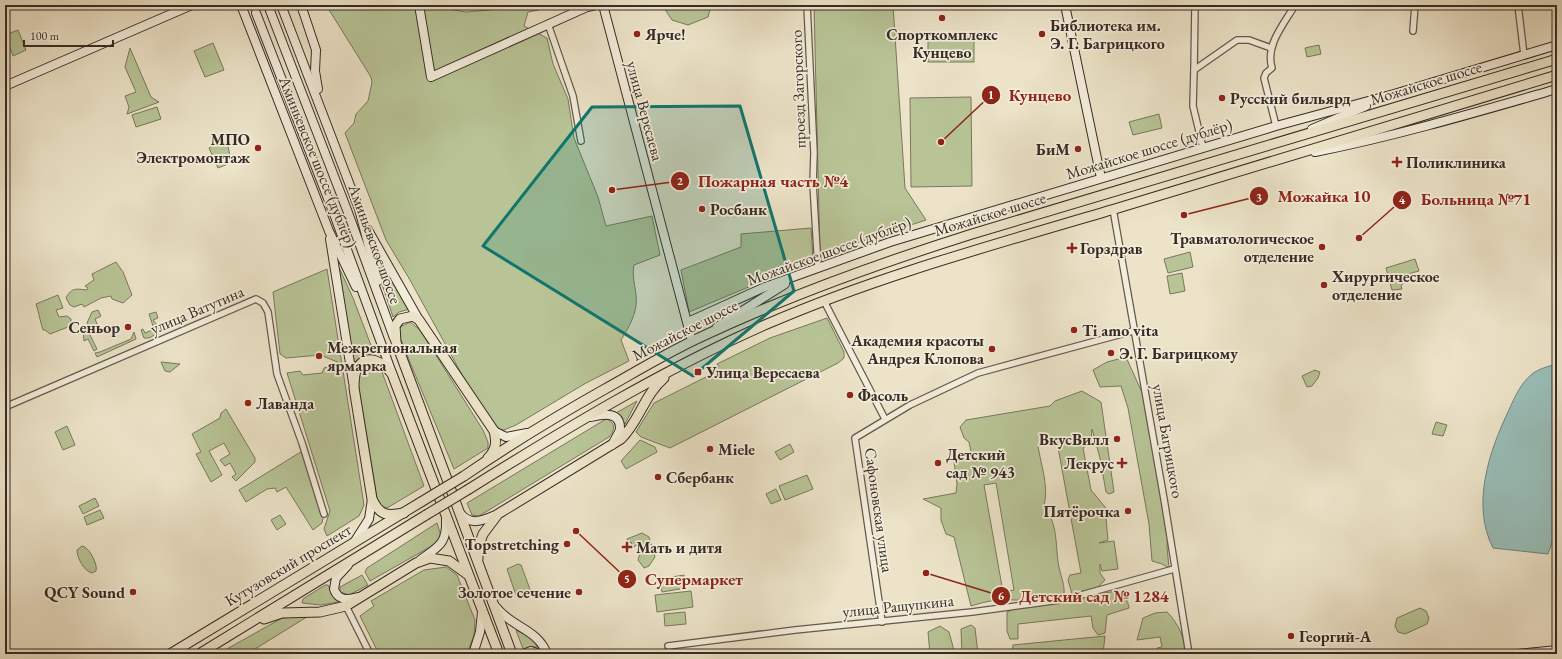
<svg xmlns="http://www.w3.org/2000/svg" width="1562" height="659" viewBox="0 0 1562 659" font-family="'EB Garamond',serif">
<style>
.green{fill:#b8c496;stroke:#78785e;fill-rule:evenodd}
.water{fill:#99beb8;stroke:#72837d}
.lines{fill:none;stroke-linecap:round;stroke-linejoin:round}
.secondary-tunnel{stroke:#c8bea7;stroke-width:8;stroke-dasharray:8 4;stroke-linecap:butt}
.street-casing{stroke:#64594e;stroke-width:8}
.secondary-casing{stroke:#372b25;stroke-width:10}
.primary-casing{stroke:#372b25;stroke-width:11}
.street{stroke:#f3eddb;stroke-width:5.5}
.secondary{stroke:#f3eddb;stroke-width:8}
.primary{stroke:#ece3c8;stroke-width:9}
.primary-bridge-casing{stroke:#372b25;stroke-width:11;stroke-linecap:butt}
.primary-bridge{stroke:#ece3c8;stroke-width:9}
.marked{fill:#0f766e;fill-opacity:0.2;stroke:#0f766e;stroke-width:3;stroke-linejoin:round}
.poi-dot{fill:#8f2418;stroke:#f3eddb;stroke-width:1.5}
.labels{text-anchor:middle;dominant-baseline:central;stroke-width:3.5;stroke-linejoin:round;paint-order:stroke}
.poi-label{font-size:16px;font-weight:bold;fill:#372b25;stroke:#f3eddb;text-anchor:start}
.street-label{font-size:16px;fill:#372b25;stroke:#f3eddb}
.leader{fill:none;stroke:#8f2418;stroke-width:1.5}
.callout-dot{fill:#8f2418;stroke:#f3eddb;stroke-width:1.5}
.mark-label{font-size:12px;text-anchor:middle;font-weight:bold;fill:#fff}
.callout-label{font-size:17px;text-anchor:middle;font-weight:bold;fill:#8f2418;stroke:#f3eddb;stroke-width:3.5;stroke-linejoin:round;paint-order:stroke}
</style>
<rect width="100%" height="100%" fill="#ece3c8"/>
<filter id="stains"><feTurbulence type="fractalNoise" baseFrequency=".005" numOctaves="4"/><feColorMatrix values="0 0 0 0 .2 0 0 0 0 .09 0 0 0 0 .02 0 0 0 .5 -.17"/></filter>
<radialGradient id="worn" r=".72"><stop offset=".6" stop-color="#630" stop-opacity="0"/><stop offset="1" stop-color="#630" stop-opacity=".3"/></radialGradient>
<g class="green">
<path d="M326,5h116l1,3 23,4 23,-2 21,-5h27l2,5 -11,2 -4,14 23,12 6,26 15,35 6,39 24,59 8,29 46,-10 8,39 -26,10c-3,14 4,27 2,41 -2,13 -9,24 -15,34l8,21 -43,22 -70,42 -12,5h-9l-18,-28 -67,-122 -24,-40 -41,-107 9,-10 2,-9 12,-13 4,-19 -1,-5z"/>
<polygon points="662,5 711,5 708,17 688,25 672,20"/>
<polygon points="814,5 893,5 905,188 926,220 820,255"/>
<polygon points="18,30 26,50 13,56 5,35"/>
<rect x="928" y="36" width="46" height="26"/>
<polygon points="213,43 224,70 205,77 194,51"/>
<polygon points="1319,45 1321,54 1307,57 1305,48"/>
<polygon points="130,48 151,97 159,102 127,114 129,107 125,96 136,92 125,67"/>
<polygon points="971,97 972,186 911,187 910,98"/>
<polygon points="157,107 161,119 136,127 132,115"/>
<polygon points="1159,114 1162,128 1133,135 1129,122"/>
<polygon points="227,142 230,156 228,164 218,168 209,148 217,143"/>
<polygon points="811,228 813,260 689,312 681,270 741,247 741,234"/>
<polygon points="371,251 373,251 410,309 399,312 393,317"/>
<polygon points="1190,252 1193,267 1168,273 1164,259"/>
<polygon points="1415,259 1419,271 1411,273 1401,286 1402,289 1392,290 1386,268"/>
<polygon points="336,261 353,298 375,356 362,357 352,365"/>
<path d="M116,262l7,10 9,23 -9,8 -11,-4 -1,-3 -10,2 -17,9 -2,-3 -8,3 -4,-2 -4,-7c6,-11 10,-9 21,-8l1,-2 -3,-2 9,-6 -2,-6z"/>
<polygon points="327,269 364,505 359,516 327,536 324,529 330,511 287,373 300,371 303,375 322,373 324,368 340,363 320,355 286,358 280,354 273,292"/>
<polygon points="1182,273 1185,291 1170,294 1167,276"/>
<path d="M58,295l5,13 -7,2 3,7 8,-1 4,3v5l-3,3 -18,7 -5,-4h-2c-3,-9 -4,-17 -7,-26z"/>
<polygon points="98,310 101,316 95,319 98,326 91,329 87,323 92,312"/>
<polygon points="156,312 158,318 153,320 162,331 149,338 144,338 141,330 143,329 145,333 154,329 149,314"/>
<polygon points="827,318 844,352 844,358 838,363 670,448 641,437 636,432 654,403 710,375 712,370 719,367 717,364 770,338"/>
<polygon points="410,322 420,330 483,430 488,442 488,448 454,469 398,333 400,327"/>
<polygon points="83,328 87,329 97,349 94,351 88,339 84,341"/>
<polygon points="134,332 136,339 97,357 95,353 100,352 131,339"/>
<polygon points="1126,357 1144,397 1168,531 1167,547 1169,568 1162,564 1152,561 1149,524 1128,408 1121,386 1100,387 1093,370 1107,362"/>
<polygon points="161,362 180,364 170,372 165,371"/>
<polygon points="373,363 382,372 424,486 387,508 381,505 377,498 357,376 363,365"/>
<polygon points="1315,370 1320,372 1318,378 1312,386 1307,387 1302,376"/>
<path d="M1082,391l19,11 13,90 -5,2 -3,-2 -6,-34 -8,-29 -1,12 -8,7 8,42 14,17 3,33 -9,3 15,-2 4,28 -16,2 -2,-7v9l5,7 -7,7 -26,7 -4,-14 2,-5 11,-2 -24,-131 -19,4c3,19 12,44 5,62 16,13 12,41 16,59 2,10 6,18 5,28 -19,9 -41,4 -62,5 -11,0 -21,3 -31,6l-17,-69 -8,-3 -5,-14v-12l-18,-9 33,-6 1,-9 -3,-23 13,-2 5,-3 -3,-14 -5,-4 -4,-11 6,-7 84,-14 5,-5zM996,483l18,107 -11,2 -19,-107z"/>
<polygon points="637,401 625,424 616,413"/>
<polygon points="226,409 255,458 255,462 236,481 232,477 236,474 230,463 225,466 220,460 230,454 224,443 209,451 222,475 211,482 196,454 201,452 192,434 220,418 221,413"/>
<path d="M606,419c10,3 9,12 3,18l-130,79 -7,-1 -5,-12z"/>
<polygon points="1436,422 1447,425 1443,436 1432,434"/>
<polygon points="67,426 75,445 63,450 55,432"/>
<polygon points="640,440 655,447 657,452 626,469 621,461"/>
<polygon points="790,444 794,452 780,460 775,452"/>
<polygon points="304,450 324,514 322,523 313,530 286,487 277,492 275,488 267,489 246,502 239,490"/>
<polygon points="807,475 813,489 785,500 779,486"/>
<polygon points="776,489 781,500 771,504 766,494"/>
<polygon points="95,498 99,506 83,514 79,506"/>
<polygon points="100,510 104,518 87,525 84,517"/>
<polygon points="280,515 286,524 277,530 271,520"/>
<polygon points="437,523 441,536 437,543 370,581 365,572 367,568"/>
<polygon points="642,533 649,537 655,557 649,566 644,568 638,560 640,553 637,545 633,547 631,542 629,543 627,539"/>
<path d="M82,546c7,1 16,18 14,25l-4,2c-8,-2 -15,-15 -15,-23z"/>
<polygon points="518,564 521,565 531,592 529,596 520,599 517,598 507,569"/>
<polygon points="446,567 457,575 475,620 474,635 467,654 381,654 378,652 360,616 374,606 371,601 424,570"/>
<polygon points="362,575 368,585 349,595 340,592 340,587"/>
<polygon points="684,575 686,588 662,592 660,579"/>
<polygon points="325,585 328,585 331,592 338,599 338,602 321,605 302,603 303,599"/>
<polygon points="691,591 693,607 657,612 655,595"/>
<path d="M1116,591c7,4 12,8 13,17l-22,7 -2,18 -7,2 -5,-7 -2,-12 -73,8v15h-8l-3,-8v-19l10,-4z"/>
<polygon points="1420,608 1426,611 1429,618 1427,624 1405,634 1398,632 1395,626 1397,618"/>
<polygon points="685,612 686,624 665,626 664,614"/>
<path d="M1167,612c12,12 17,26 20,42h-29l-1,-6 5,-1 -2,-10 -23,3 6,-22 12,-5z"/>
<polygon points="310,615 247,654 218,654 282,618"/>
<polygon points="971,625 975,628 978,654 962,654 961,629"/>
<polygon points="940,626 949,632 955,654 930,654 928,632"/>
<polygon points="516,630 537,641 539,647 528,647 523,649"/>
<polygon points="1105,636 1103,654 1012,654 1013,645"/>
</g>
<path class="water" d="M1557,364v164l-9,26 -55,-6c-22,-43 -4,-97 16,-138 5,-12 12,-27 23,-36 6,-5 17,-8 25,-10z"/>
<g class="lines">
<polyline class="secondary-tunnel" points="253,5 256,13"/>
<defs>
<g id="street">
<polyline points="807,5 814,153 813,184 818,268"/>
<polyline points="1195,5 1194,70 1237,40 1249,40 1271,48"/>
<polyline points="1518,5 1524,55"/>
<polyline points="548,24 573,96 581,141"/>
<polyline points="1413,31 1415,5"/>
<polyline points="1194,70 1193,106 1203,148"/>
<path d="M1276,126l-12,-48 2,-5 6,-5c-7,-23 12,-44 23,-63"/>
<polyline points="1113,209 1164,499 1189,654"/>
<polyline points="824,301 885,419"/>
<polyline points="5,407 256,299 263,303 268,312 277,374 302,443 324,514"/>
<polyline points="346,606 370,654"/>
<polyline points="882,622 855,438 910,405 978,373 1133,331"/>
<polyline points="668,646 795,630 972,612 1067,599 1174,569"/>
</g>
<g id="secondary">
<polyline points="241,5 329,231 356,287"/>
<polyline points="281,5 359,209 378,281"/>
<polyline points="301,5 316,50 315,71 318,89"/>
<polyline points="419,5 431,77 587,7 596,5"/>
<polyline points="603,5 692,341"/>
<polyline points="1065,5 1101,178"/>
<polyline points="269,8 347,210 394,338"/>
<polyline points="256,13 334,214 392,373"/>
<polyline points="5,86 192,5"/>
<polyline points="1312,129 1366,106"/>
<path d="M1315,152c81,-16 162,-40 242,-63"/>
<polyline points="368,230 419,320"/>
<polyline points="330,239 353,382"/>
<polyline points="688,322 765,287 890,242 1276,126 1394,94 1557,45"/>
<polyline points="717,327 785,284"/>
<path d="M591,417c13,-3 30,-6 29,13l-8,15"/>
<polyline points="494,431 506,437 527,433"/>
<path d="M460,513c11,14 24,7 38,1"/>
<polyline points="355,541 369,519 372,499"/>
<path d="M420,560c19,-14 27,-16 26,-41"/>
<path d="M348,565l-12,13 -2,11c4,12 14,11 24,8"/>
<path d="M496,607c15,20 42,22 51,47"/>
<polyline points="473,654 480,632 482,612"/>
<polyline points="524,654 531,651 540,654"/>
<polyline points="1517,654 1557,650"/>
</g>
<g id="primary">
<path d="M488,458c8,-8 9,-16 6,-27l-75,-111 -6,-4 -13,3 -5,7 1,16 116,312"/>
<path d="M464,476c45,-31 93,-60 141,-87 32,-18 65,-38 98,-53 87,-41 177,-73 269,-102l585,-175"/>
<path d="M469,489c96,-60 193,-119 298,-165 113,-49 233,-81 351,-116 147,-44 293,-89 439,-133"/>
<path d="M404,513c-17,3 -24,3 -32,-14l-18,-111c0,-6 0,-14 3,-19 9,-18 27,-6 35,5l107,280"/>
<path d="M478,559v-11l5,-14 15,-20 123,-75c18,-17 23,-44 43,-61"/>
<polyline points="264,619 282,613 320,612 346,606 416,563 430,558 449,561 467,574"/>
<polyline points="170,654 421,502"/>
<polyline points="199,654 426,515"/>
</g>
</defs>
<use href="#street" class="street-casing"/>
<use href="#secondary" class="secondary-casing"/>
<use href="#primary" class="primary-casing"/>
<use href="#street" class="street"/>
<use href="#secondary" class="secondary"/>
<use href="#primary" class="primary"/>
<defs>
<g id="primary-bridge">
<polyline points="421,502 464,476"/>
<polyline points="426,515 469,489"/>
</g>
</defs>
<use href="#primary-bridge" class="primary-bridge-casing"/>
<use href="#primary-bridge" class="primary-bridge"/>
</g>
<path class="marked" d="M740,106l54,185 -101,85 -210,-130 109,-139z"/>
<g class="poi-dot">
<circle cx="942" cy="18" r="4"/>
<circle cx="637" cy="34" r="4"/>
<circle cx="1042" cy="34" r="4"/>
<circle cx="1222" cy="98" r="4"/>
<circle cx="258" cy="148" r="4"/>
<circle cx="1078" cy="149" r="4"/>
<path d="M1395 156h4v4h4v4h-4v4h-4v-4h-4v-4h4z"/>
<circle cx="702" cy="209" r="4"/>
<circle cx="1322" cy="247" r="4"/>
<path d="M1070 242h4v4h4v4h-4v4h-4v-4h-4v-4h4z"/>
<circle cx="1324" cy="285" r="4"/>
<circle cx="128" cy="327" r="4"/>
<circle cx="1074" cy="330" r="4"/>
<circle cx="992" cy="349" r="4"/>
<circle cx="1111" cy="353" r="4"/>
<circle cx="319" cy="356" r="4"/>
<rect x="694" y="368" width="8" height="8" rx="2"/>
<circle cx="850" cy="395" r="4"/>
<circle cx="248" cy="403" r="4"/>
<circle cx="1117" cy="439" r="4"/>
<circle cx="710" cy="449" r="4"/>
<circle cx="938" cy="463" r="4"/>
<path d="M1120 457h4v4h4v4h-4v4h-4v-4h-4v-4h4z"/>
<circle cx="658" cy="477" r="4"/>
<circle cx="1128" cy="511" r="4"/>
<circle cx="567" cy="544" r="4"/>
<path d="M625 541h4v4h4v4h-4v4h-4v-4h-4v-4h4z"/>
<circle cx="133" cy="592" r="4"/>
<circle cx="579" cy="592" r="4"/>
<circle cx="1291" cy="636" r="4"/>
</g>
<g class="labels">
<g class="poi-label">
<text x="1050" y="25">Библиотека им.<tspan x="1050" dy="18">Э. Г. Багрицкого</tspan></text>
<text x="645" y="34">Ярче!</text>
<text x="942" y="34" text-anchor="middle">Спорткомплекс<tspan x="942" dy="18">Кунцево</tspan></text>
<text x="1230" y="98">Русский бильярд</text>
<text x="250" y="139" text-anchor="end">МПО<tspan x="250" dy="18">Электромонтаж</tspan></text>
<text x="1070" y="149" text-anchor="end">БиМ</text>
<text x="1406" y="162">Поликлиника</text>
<text x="710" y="209">Росбанк</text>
<text x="1314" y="238" text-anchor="end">Травматологическое<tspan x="1314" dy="18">отделение</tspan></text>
<text x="1080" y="248">Горздрав</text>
<text x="1332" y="276">Хирургическое<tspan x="1332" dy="18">отделение</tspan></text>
<text x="120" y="327" text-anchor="end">Сеньор</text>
<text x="1082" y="330">Ti amo vita</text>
<text x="984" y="340" text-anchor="end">Академия красоты<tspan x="984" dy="18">Андрея Клопова</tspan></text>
<text x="327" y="347">Межрегиональная<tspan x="327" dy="18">ярмарка</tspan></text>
<text x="1119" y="353">Э. Г. Багрицкому</text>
<text x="706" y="372">Улица Вересаева</text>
<text x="858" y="395">Фасоль</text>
<text x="256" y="403">Лаванда</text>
<text x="1109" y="439" text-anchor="end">ВкусВилл</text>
<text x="718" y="449">Miele</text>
<text x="946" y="454">Детский<tspan x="946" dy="18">сад № 943</tspan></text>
<text x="1114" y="463" text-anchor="end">Лекрус</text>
<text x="666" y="477">Сбербанк</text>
<text x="1120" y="511" text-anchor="end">Пятёрочка</text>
<text x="559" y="544" text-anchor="end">Topstretching</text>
<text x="636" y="547">Мать и дитя</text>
<text x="125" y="592" text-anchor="end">QCY Sound</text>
<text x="571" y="592" text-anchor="end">Золотое сечение</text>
<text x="1299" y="636">Георгий-А</text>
</g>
<g class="street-label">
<text transform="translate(1426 83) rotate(-17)">Можайское шоссе</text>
<text transform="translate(798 89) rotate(-92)">проезд Загорского</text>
<text transform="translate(645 111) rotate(75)">улица Вересаева</text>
<text transform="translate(1149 149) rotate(-17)">Можайское шоссе (дублёр)</text>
<text transform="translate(318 162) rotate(68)">Аминьевское шоссе (дублёр)</text>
<text transform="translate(990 214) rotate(-17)">Можайское шоссе</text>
<text transform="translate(375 244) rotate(70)">Аминьевское шоссе</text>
<text transform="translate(829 251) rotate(-20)">Можайское шоссе (дублёр)</text>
<text transform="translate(197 310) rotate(-23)">улица Ватутина</text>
<text transform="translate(685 330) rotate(-27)">Можайское шоссе</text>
<text transform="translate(1168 441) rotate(80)">улица Багрицкого</text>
<text transform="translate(879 510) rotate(82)">Сафоновская улица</text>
<text transform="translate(288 565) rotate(-31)">Кутузовский проспект</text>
<text transform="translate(898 606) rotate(-6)">улица Ращупкина</text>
</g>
</g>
<path class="leader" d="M941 142L991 95M612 190L680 181M1184 215L1259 196M1359 238L1402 200M576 531L627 579M926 573L1001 596"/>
<g class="callout-dot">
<circle cx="941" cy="142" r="4"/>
<circle cx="612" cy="190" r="4"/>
<circle cx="1184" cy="215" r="4"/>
<circle cx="1359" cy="238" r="4"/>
<circle cx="576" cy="531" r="4"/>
<circle cx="926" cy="573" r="4"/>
<circle cx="991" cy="95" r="10"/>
<circle cx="680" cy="181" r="10"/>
<circle cx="1259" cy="196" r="10"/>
<circle cx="1402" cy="200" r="10"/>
<circle cx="627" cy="579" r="10"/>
<circle cx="1001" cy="596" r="10"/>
</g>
<g class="mark-label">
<text x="991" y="99">1</text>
<text x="680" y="185">2</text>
<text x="1259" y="201">3</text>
<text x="1402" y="204">4</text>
<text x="627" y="583">5</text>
<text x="1001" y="600">6</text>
</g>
<g class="callout-label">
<text x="1040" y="101">Кунцево</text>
<text x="773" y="187">Пожарная часть №4</text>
<text x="1324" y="202">Можайка 10</text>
<text x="1476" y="205">Больница №71</text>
<text x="694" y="585">Супермаркет</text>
<text x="1094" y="602">Детский сад № 1284</text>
</g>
<rect width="1562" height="659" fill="none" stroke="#ece3c8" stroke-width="20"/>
<rect x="6" y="6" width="1550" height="647" fill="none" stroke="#372b25" stroke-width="2"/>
<rect x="10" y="10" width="1542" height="639" fill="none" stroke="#372b25"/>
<path d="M24 40v6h89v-6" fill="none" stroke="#372b25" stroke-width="2"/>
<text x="30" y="40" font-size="12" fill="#372b25" stroke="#f3eddb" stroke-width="3" paint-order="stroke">100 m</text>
<rect width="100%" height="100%" filter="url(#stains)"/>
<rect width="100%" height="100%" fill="url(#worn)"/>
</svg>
